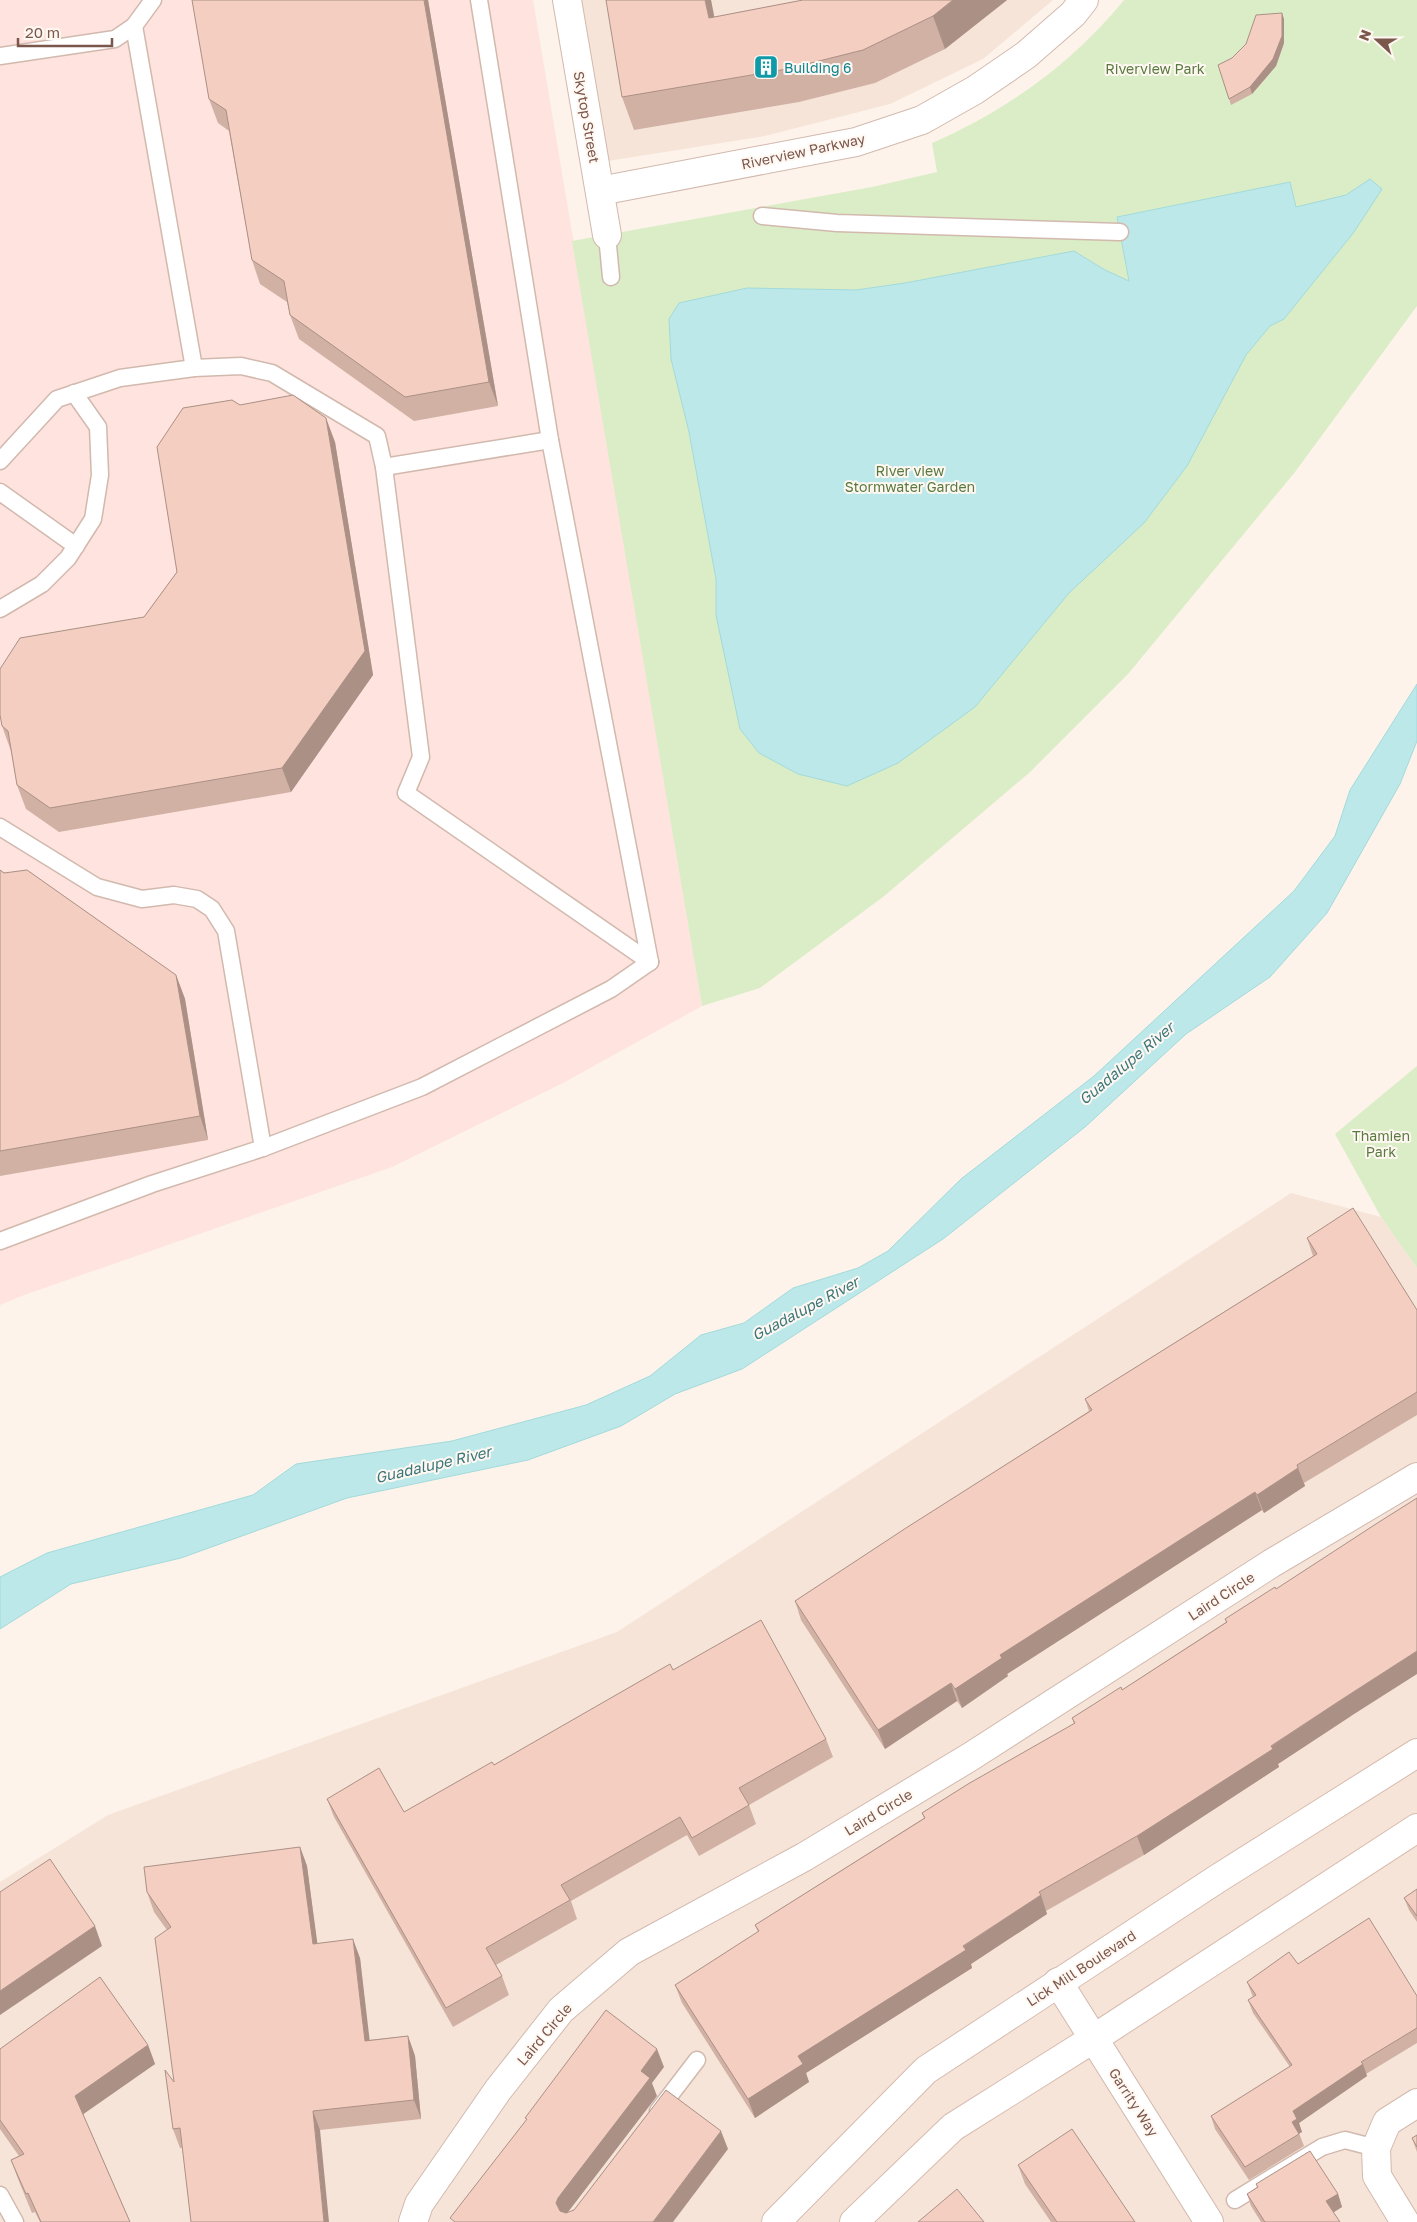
<svg xmlns="http://www.w3.org/2000/svg" width="1417" height="2222" viewBox="0 0 1417 2222" font-family="'Golos Text',sans-serif">
<style>
.residential{fill:#f6e4d8}
.commercial{fill:#fee3de}
.green{fill:#dbedc7}
.water{fill:#bde8e9;stroke:#a2dadb}
.lines{fill:none;stroke-linecap:round;stroke-linejoin:round}
.service-casing{stroke:#d2b9ae;stroke-width:19}
.minor-casing{stroke:#d2b9ae;stroke-width:30}
.secondary-casing{stroke:#d7bbae;stroke-width:30}
.service{stroke:#fff;stroke-width:16}
.minor{stroke:#fff;stroke-width:28}
.secondary{stroke:#fff;stroke-width:28}
.wall{fill:#d2b1a5}
.shaded-wall{fill:#ab9086}
.building{fill:#f4cec0;stroke:#ab9086}
.labels{text-anchor:middle;dominant-baseline:central;stroke-width:4;stroke-linejoin:round;paint-order:stroke}
.culture-label{font-size:14px;fill:#0d838f;stroke:#fff8f2;text-anchor:start}
.park-label{font-size:14px;fill:#587a3f;stroke:#fff8f2}
.street-label{font-size:14px;fill:#7b564b;stroke:#fff8f2}
.water-label{font-size:15px;font-style:italic;fill:#3a7679;stroke:#fff8f2}
</style>
<rect width="100%" height="100%" fill="#fdf3ea"/>
<g class="residential">
<polygon points="581,0 1053,0 983,59 890,104 765,136 608,161"/>
<polygon points="1291,1193 1381,1217 1417,1268 1417,2222 0,2222 0,1882 108,1815 617,1632"/>
</g>
<polygon class="commercial" points="0,0 533,0 702,1006 563,1083 392,1167 24,1295 0,1305"/>
<g class="green">
<path d="M1124,0h293v306l-122,166 -167,202 -99,99 -146,124 -123,91 -58,18 -130,-765 300,-54 65,-15 -5,-29c75,-33 140,-79 192,-143z"/>
<polygon points="1417,1066 1417,1268 1381,1217 1335,1134"/>
</g>
<g class="water">
<polygon points="1370,179 1382,189 1354,232 1284,319 1270,326 1246,355 1187,466 1144,523 1069,593 975,707 898,763 847,786 798,774 759,753 740,729 716,615 716,579 689,432 671,359 669,319 679,303 747,288 856,290 905,283 1074,251 1105,270 1129,281 1117,217 1290,182 1296,207 1346,195"/>
<polygon points="1417,684 1417,741 1400,784 1327,913 1270,977 1186,1034 1085,1127 943,1239 742,1369 675,1394 621,1426 528,1460 347,1498 181,1558 71,1584 0,1629 0,1577 47,1553 253,1495 296,1464 452,1441 586,1405 650,1376 701,1335 744,1323 793,1288 858,1268 888,1251 961,1179 1094,1076 1294,891 1335,836 1350,790"/>
</g>
<g class="lines">
<defs>
<g id="service">
<polyline points="479,0 550,440 650,962"/>
<polyline points="134,26 194,368"/>
<polyline points="0,56 115,39 134,26 153,0"/>
<polyline points="762,216 837,223 1120,232"/>
<polyline points="607,235 611,277"/>
<polyline points="0,461 57,399 120,378 194,368 241,366 272,373 377,436 384,467 421,757 406,793 650,962"/>
<polyline points="384,467 550,440"/>
<polyline points="0,492 76,546"/>
<polyline points="0,609 42,584 68,558 93,519 100,475 98,427 74,393"/>
<polyline points="0,827 97,887 142,899 174,895 197,899 212,909 226,931 263,1148"/>
<polyline points="0,1241 152,1184 263,1148 422,1087 611,989 650,962"/>
<polyline points="658,2111 697,2060"/>
<polyline points="0,2195 15,2222"/>
<polyline points="1235,2200 1322,2147 1345,2140 1376,2148"/>
</g>
<g id="minor">
<polyline points="567,0 607,235"/>
<polyline points="600,191 856,142 922,120 975,90 1026,55 1073,14 1084,0"/>
<polyline points="1058,1982 1209,2222"/>
<polyline points="413,2222 419,2204 498,2090 561,2010 629,1952 804,1857 970,1757 1272,1563 1417,1477"/>
<polyline points="1405,2222 1377,2176 1376,2148 1387,2122 1417,2103"/>
</g>
<g id="secondary">
<polyline points="776,2222 926,2070 1217,1879 1417,1753"/>
<polyline points="854,2222 953,2127 1093,2039 1417,1828"/>
</g>
</defs>
<use href="#service" class="service-casing"/>
<use href="#minor" class="minor-casing"/>
<use href="#secondary" class="secondary-casing"/>
<use href="#service" class="service"/>
<use href="#minor" class="minor"/>
<use href="#secondary" class="secondary"/>
</g>
<g class="wall">
<polygon points="428,0 498,406 414,421 299,339 290,315 287,302 260,284 252,260 229,131 218,123 209,99"/>
<polygon points="711,0 714,17 803,0 1007,0 945,49 875,83 799,102 634,130 622,97"/>
<polygon points="1284,19 1284,43 1276,66 1252,94 1231,105 1218,65 1232,58"/>
<polygon points="240,405 335,442 373,675 291,792 59,832 26,809 17,785 11,751 2,726 144,617 177,572"/>
<polygon points="0,870 176,975 185,999 208,1140 0,1176"/>
<polygon points="1307,1238 1417,1310 1417,1415 1304,1483 1305,1486 1264,1513 1262,1510 1007,1674 1008,1676 962,1708 957,1701 885,1749 801,1620 795,1601 1089,1411 1085,1399 1313,1256"/>
<polygon points="1225,1619 1351,1716 1278,1764 1279,1767 1144,1855 1046,1911 1047,1914 971,1964 972,1968 806,2073 809,2082 755,2118 682,2003 675,1985 758,1932 755,1925 924,1818 922,1813 1074,1724 1072,1718 1122,1690 1226,1622"/>
<polygon points="673,1670 826,1739 833,1757 749,1805 756,1824 699,1856 687,1835 571,1901 577,1919 496,1965 502,1976 509,1995 453,2027 334,1817 327,1799 404,1812 494,1765"/>
<polygon points="300,1847 307,1866 317,1944 360,1958 369,2040 408,2036 415,2056 421,2119 320,2130 180,2148 173,2129 174,2082 167,1930 154,1912 147,1892"/>
<polygon points="1417,1889 1417,1922 1409,1910 1404,1898"/>
<polygon points="1298,1964 1417,1996 1417,2043 1366,2074 1367,2076 1299,2123 1302,2132 1299,2133 1304,2146 1249,2180 1215,2129 1211,2116 1290,2067 1253,2013 1248,2000 1253,1997 1247,1982"/>
<polygon points="148,2045 155,2064 83,2114 130,2222 40,2222 35,2212 32,2213 18,2179 11,2160 19,2156 0,2129 0,2049"/>
<polygon points="1417,2135 1417,2152 1412,2138"/>
<polygon points="1018,2165 1135,2222 1051,2222 1025,2184"/>
<polygon points="1256,2184 1338,2194 1342,2207 1333,2212 1340,2222 1261,2222 1251,2206 1247,2194 1257,2187"/>
</g>
<g class="shaded-wall">
<polygon points="424,0 428,0 498,406 489,382"/>
<polygon points="705,0 711,0 721,51 709,18"/>
<polygon points="953,0 1007,0 945,49 933,16"/>
<polygon points="1282,13 1284,19 1284,43 1276,66 1252,94 1250,87"/>
<polygon points="326,418 335,442 373,675 291,792 282,768"/>
<polygon points="176,975 185,999 208,1140 200,1116"/>
<polygon points="1298,1468 1305,1486 1264,1513 1257,1495"/>
<polygon points="1255,1492 1262,1510 1007,1674 1008,1676 962,1708 955,1689 1000,1655"/>
<polygon points="1417,1651 1417,1674 1351,1716 1278,1764 1279,1767 1144,1855 1137,1836 1344,1698"/>
<polygon points="951,1683 957,1701 885,1749 878,1730"/>
<polygon points="300,1847 307,1866 320,1963 313,1944"/>
<polygon points="1041,1895 1047,1914 971,1964 972,1968 806,2073 809,2082 755,2118 748,2099 798,2056"/>
<polygon points="95,1926 102,1946 0,2015 0,1991"/>
<polygon points="353,1939 360,1958 372,2060 365,2041"/>
<polygon points="408,2036 415,2056 421,2119 414,2100"/>
<polygon points="148,2045 155,2064 82,2115 75,2096"/>
<polygon points="657,2049 664,2067 652,2083 657,2096 565,2216 563,2221 556,2203 558,2198 641,2071"/>
<polygon points="1363,2064 1367,2076 1299,2123 1302,2132 1297,2135 1292,2122 1293,2111"/>
<polygon points="313,2111 320,2130 329,2222 324,2222"/>
<polygon points="721,2131 728,2149 673,2222 653,2222"/>
<polygon points="1338,2194 1342,2207 1331,2214 1326,2201"/>
</g>
<g class="building">
<polygon points="192,0 424,0 489,382 405,397 290,315 284,281 252,260 226,110 209,99"/>
<polygon points="606,0 705,0 709,18 803,0 953,0 933,16 863,50 787,69 622,97"/>
<polygon points="1282,13 1282,36 1273,59 1250,87 1229,99 1218,65 1232,58 1246,44 1256,15"/>
<polygon points="293,395 326,418 365,651 282,768 50,808 17,785 8,731 2,726 0,715 0,669 20,638 144,617 177,572 157,447 183,408 232,400 240,405"/>
<polygon points="0,870 4,873 27,870 176,975 200,1116 0,1151"/>
<polygon points="1353,1208 1417,1310 1417,1392 1297,1465 1298,1468 1257,1495 1255,1492 1000,1655 1002,1658 955,1689 951,1683 878,1730 795,1601 906,1528 1092,1410 1085,1399 1317,1254 1307,1238"/>
<polygon points="1417,1498 1417,1651 1344,1698 1271,1746 1273,1749 1137,1836 1039,1892 1041,1895 963,1946 966,1950 798,2056 803,2064 748,2099 675,1985 759,1931 755,1925 925,1818 922,1813 968,1784 1075,1723 1072,1718 1121,1687 1122,1690 1227,1622 1225,1619 1275,1587 1276,1589 1379,1522"/>
<polygon points="761,1620 826,1739 739,1788 749,1805 692,1838 680,1817 561,1885 570,1900 486,1948 502,1976 446,2008 327,1799 379,1768 404,1812 492,1762 494,1765 670,1664 673,1670"/>
<polygon points="300,1847 313,1944 353,1939 365,2041 408,2036 414,2100 313,2111 324,2222 191,2222 180,2128 173,2129 165,2070 174,2082 155,1938 171,1927 147,1892 144,1867"/>
<polygon points="50,1859 95,1926 0,1991 0,1892"/>
<polygon points="1417,1889 1417,1916 1404,1898"/>
<polygon points="1369,1918 1417,1996 1417,2028 1361,2062 1363,2064 1293,2111 1297,2119 1292,2122 1299,2134 1245,2167 1211,2116 1292,2065 1248,2000 1256,1995 1247,1982 1289,1952 1298,1964"/>
<polygon points="100,1977 148,2045 75,2096 130,2222 41,2222 28,2193 26,2194 11,2160 24,2154 0,2120 0,2049"/>
<polygon points="606,2010 657,2049 641,2071 650,2078 558,2198 556,2203 560,2211 566,2213 574,2210 666,2090 721,2131 653,2222 455,2222 450,2218 527,2119 525,2118"/>
<polygon points="1072,2129 1135,2222 1057,2222 1018,2165"/>
<polygon points="1417,2135 1417,2147 1412,2138"/>
<polygon points="1310,2151 1338,2194 1326,2201 1340,2222 1265,2222 1247,2194 1258,2187 1256,2184"/>
<polygon points="957,2189 984,2222 918,2222"/>
</g>
<defs>
<symbol id="building-square" viewBox="-11 -11 22 22"><rect x="-9" y="-9" width="18" height="18" rx="4" fill="#0f9aa8" stroke="#fff8f2"/><path d="M-4-6H4V6H1V3H-1V6H-4ZM-2.5-4.3h1.7v1.8h-1.7ZM.8-4.3h1.7v1.8H.8ZM-2.5-1h1.7V.8h-1.7ZM.8-1h1.7V.8H.8Z" fill="#fff"/></symbol>
</defs>
<g fill-rule="evenodd">
<use href="#building-square" x="752" y="53" width="28" height="28"/>
</g>
<g class="labels">
<g class="culture-label">
<text x="784" y="67">Building 6</text>
</g>
<g class="park-label">
<text x="1155" y="68">Riverview Park</text>
<text x="910" y="470">River view<tspan x="910" dy="16">Stormwater Garden</tspan></text>
<text x="1381" y="1135">Thamien<tspan x="1381" dy="16">Park</tspan></text>
</g>
<g class="street-label">
<text transform="translate(587 117) rotate(80)">Skytop Street</text>
<text transform="translate(803 151) rotate(-12)">Riverview Parkway</text>
<text transform="translate(1221 1596) rotate(-33)">Laird Circle</text>
<text transform="translate(878 1812) rotate(-31)">Laird Circle</text>
<text transform="translate(1081 1968) rotate(-33)">Lick Mill Boulevard</text>
<text transform="translate(544 2034) rotate(-50)">Laird Circle</text>
<text transform="translate(1134 2102) rotate(57)">Garrity Way</text>
</g>
<g class="water-label">
<text transform="translate(1126 1063) rotate(-40)">Guadalupe River</text>
<text transform="translate(805 1308) rotate(-28)">Guadalupe River</text>
<text transform="translate(433 1464) rotate(-13)">Guadalupe River</text>
</g>
</g>
<g transform="translate(1377 40) rotate(291)" stroke="#fff8f2" stroke-width="4" paint-order="stroke">
<path d="M0-4L9 19L0 12L-9 19Z" fill="#7b564b"/>
<text y="-8" font-size="14" font-weight="bold" text-anchor="middle" fill="#7b564b">N</text>
</g>
<path d="M18 38v8h94v-8" fill="none" stroke="#7b564b" stroke-width="2.5"/>
<text x="25" y="38" font-size="15" fill="#7b564b" stroke="#fff8f2" stroke-width="4" paint-order="stroke">20 m</text>
</svg>
